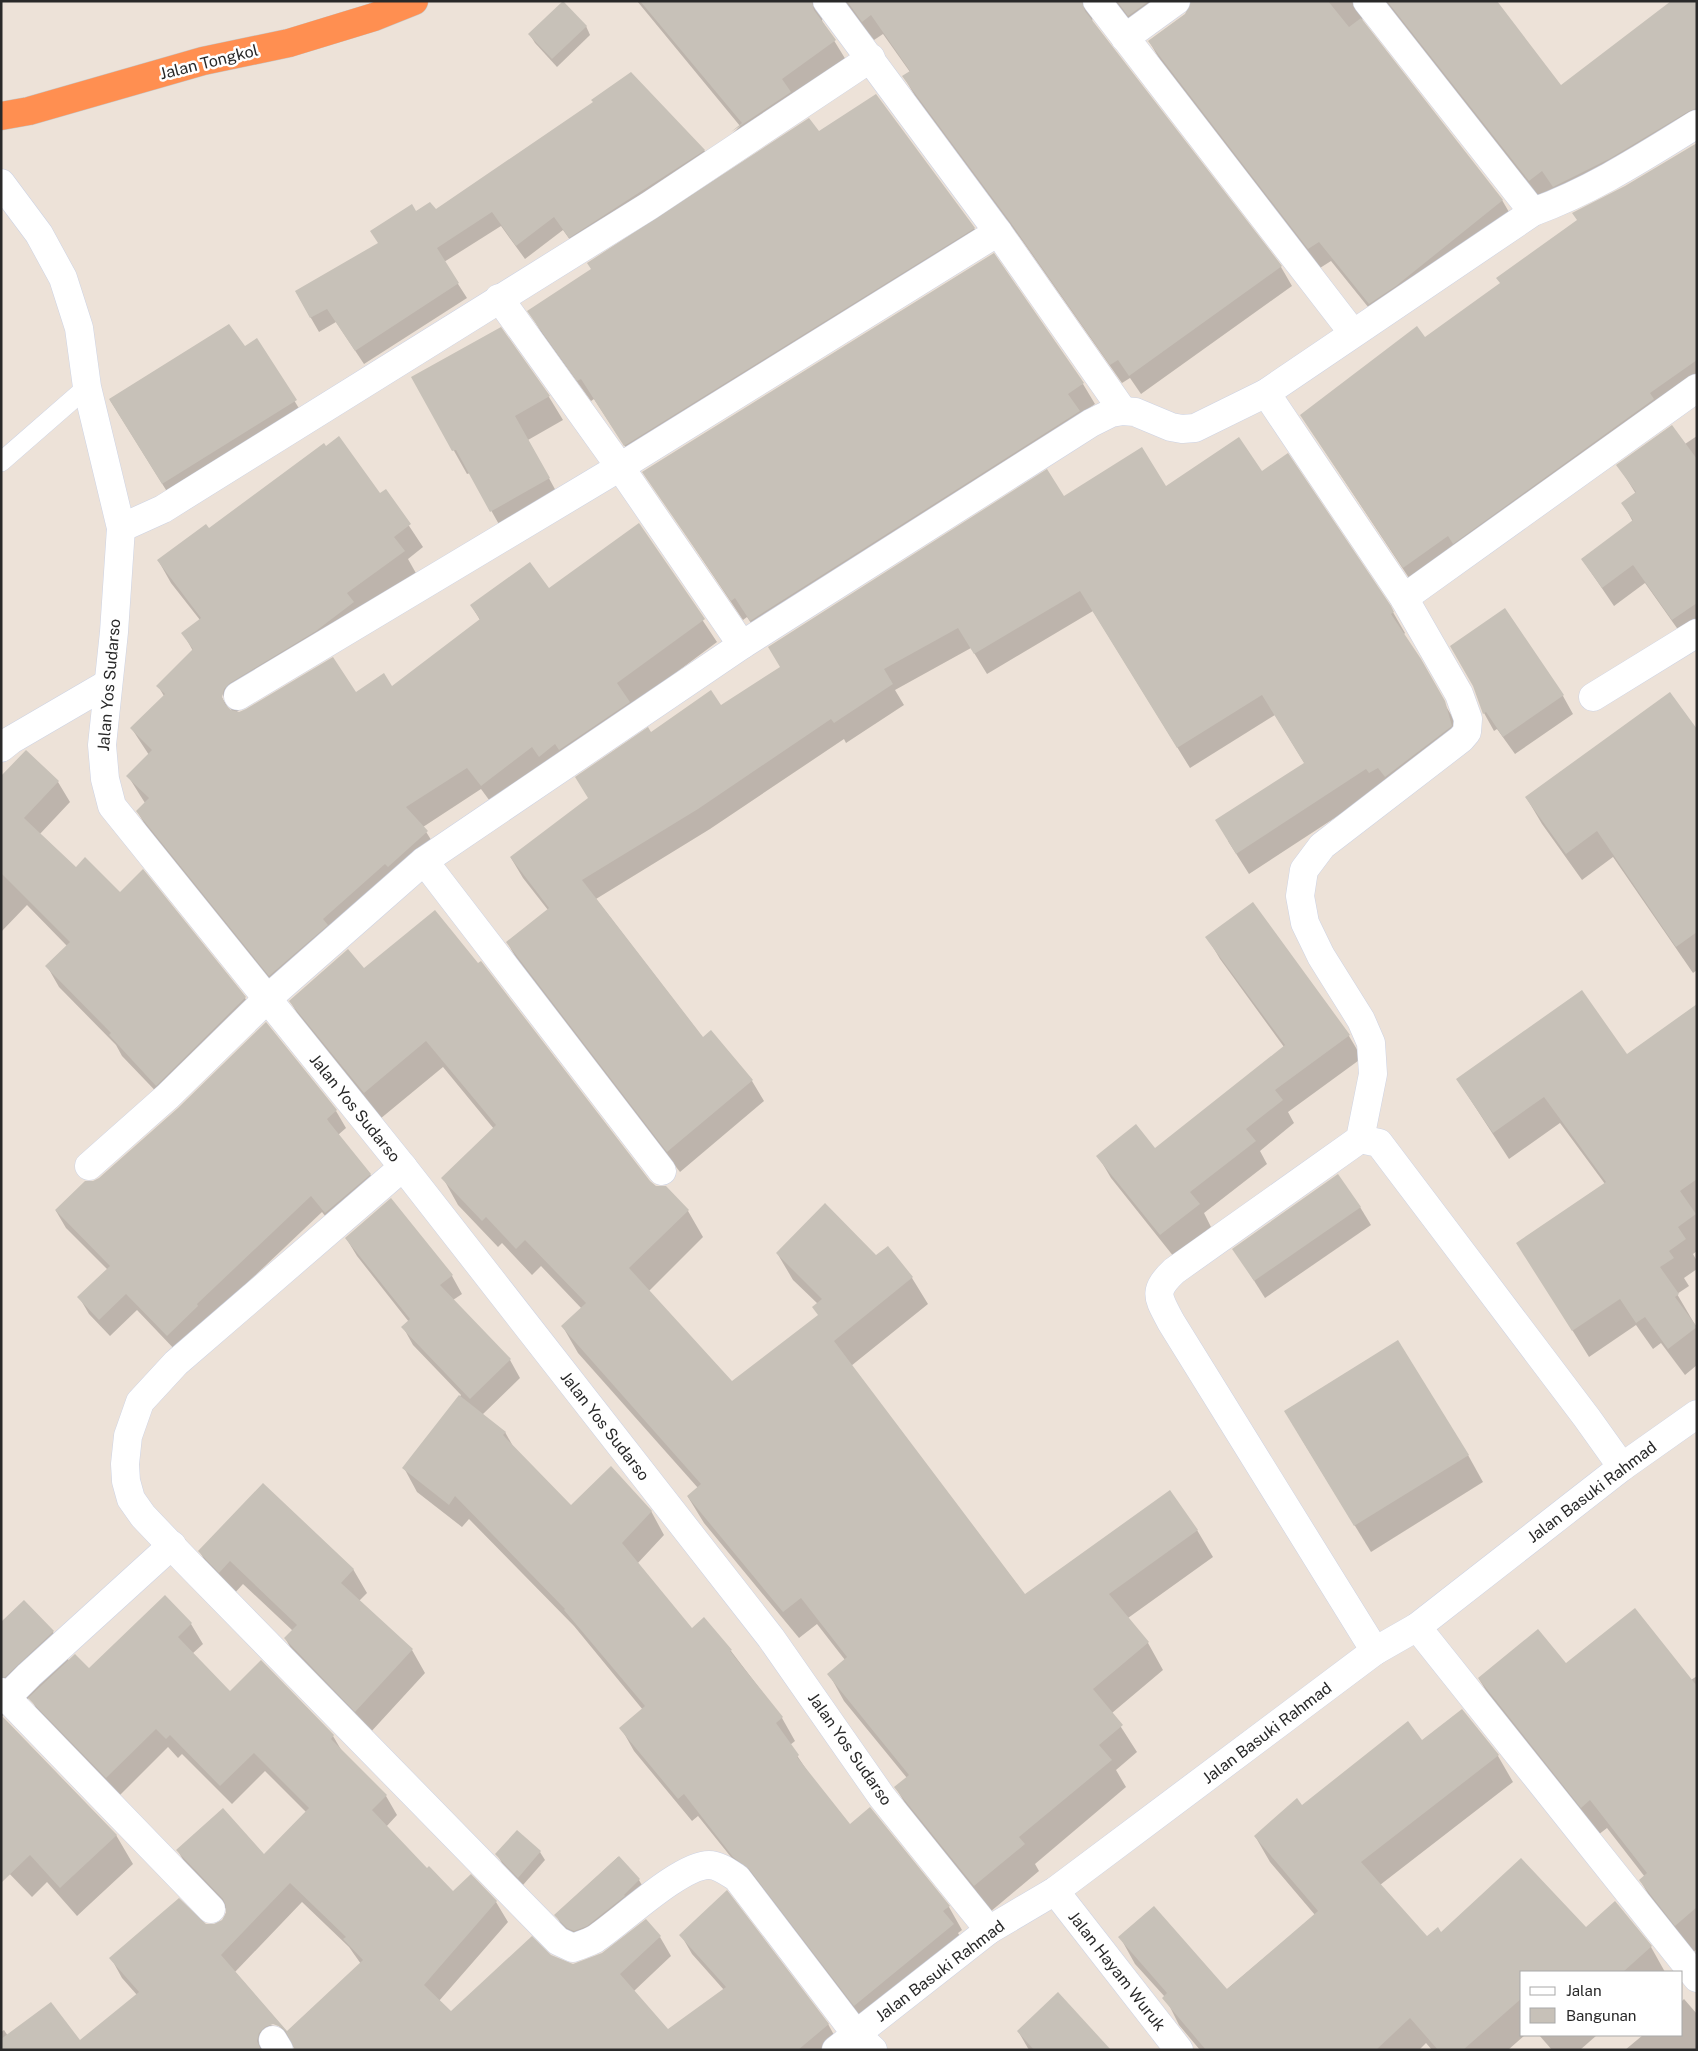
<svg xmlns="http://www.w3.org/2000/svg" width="1698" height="2051" viewBox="0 0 1698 2051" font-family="'Public Sans',sans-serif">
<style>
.shadow{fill:#0003;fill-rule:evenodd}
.building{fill:#c7c1b8;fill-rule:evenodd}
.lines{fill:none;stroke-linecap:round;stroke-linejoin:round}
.lane-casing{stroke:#cdd3e4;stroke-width:20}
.street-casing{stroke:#cdd3e4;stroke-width:29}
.secondary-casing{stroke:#cdd3e4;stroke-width:29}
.highway-casing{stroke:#c7c7c7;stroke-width:29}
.lane{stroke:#fff;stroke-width:19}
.street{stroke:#fff;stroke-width:28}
.secondary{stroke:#fff;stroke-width:28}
.highway{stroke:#ff8f51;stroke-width:28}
.labels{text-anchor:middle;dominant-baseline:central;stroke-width:5;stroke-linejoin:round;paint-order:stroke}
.street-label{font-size:16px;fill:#292929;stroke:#fff}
</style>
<rect width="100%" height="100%" fill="#ede2d8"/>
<g class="shadow">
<polygon points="637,1 1495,1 1561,87 1697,1 1697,132 1540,200 1363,15 1362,22 1502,200 1513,219 1381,323 1331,261 1320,268 1160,60 1149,41 1186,14 1192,5 1185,4 1140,35 1093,15 1092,22 1281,267 1292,286 1141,394 1130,378 1122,383 1023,242 915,96 904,77 910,72 883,34 874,40 846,6 823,15 822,21 846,60 743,151 733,133 740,126"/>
<polygon points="586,26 590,35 557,67 535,43 530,35"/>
<polygon points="819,133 974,228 986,249 638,466 594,399 591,401 541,332 529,311"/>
<polygon points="1697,144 1697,387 1415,587 1301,415 1424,339 1501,284 1625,187"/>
<polygon points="704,150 713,165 578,251 563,230 525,259 501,226 444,262 467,298 364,364 336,322 319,332 296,292 379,244 416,212 435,211"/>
<polygon points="500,329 549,397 563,420 528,440 562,502 505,535 470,473 467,474 413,378"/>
<polygon points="257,340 308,423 176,506 110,400 244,348"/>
<polygon points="1083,384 1095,404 763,641 747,617 743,620 644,472"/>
<polygon points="1697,436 1697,630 1684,638 1645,583 1614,606 1582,559 1633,522 1623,503 1636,494 1618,465 1685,444"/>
<polygon points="1262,473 1390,607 1405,633 1403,635 1456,723 1463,747 1379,789 1249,874 1228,841 1305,764 1275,715 1190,768 1093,611 987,674 971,648 895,690 904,705 846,743 844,739 710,829 596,899 703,1038 711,1031 752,1081 764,1101 680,1172 519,963 507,942 548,910 523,878 511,858 589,799 651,733 721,707 1063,498 1166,488"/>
<path d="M386,491l37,56 -15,12 9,16 -183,139 158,-26 88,-68 -9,-15 78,-15 90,-65 78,117 -222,166 -14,-19 -58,38 17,27 -157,144 -133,-165 -13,-22 8,-8 -17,-27 21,-21 -17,-26 32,-33 -6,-10 35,-35 -10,-18 17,-13 -29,-37 -13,-23 51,-31 171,-34zM220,690l12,21h-2l-12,-20z"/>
<polygon points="1474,686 1563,696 1573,714 1515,754 1497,729 1494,731 1484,713"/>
<polygon points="1697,731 1697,970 1693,973 1613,857 1582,880 1542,824 1526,797"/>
<polygon points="1,778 58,782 70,802 39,835 76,868 120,894 143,871 245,998 257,1019 169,1105 122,1056 116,1045 59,987 47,966 67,946 27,905 1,932"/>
<polygon points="1207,937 1349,1036 1362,1058 1288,1112 1294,1123 1260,1151 1267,1164 1204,1213 1211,1227 1174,1257 1111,1178 1098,1156 1155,1150 1284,1047 1220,959"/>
<polygon points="364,970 688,1211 703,1237 649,1291 732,1383 819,1316 818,1304 793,1280 777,1253 876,1257 912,1278 928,1304 851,1366 1025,1595 1197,1530 1213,1557 1128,1618 1148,1643 1163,1670 1112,1713 1137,1752 1116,1770 1126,1787 1035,1864 1039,1871 990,1912 912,1815 896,1788 907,1778 844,1701 829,1674 845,1660 817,1624 799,1638 704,1523 688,1497 698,1488 578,1353 563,1327 582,1309 541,1266 532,1275 502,1243 498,1247 458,1205 443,1178 494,1129 443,1067 380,1119 306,1028 290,1001"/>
<polygon points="1697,1006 1697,1251 1693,1254 1697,1261 1697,1269 1684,1278 1689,1286 1677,1294 1697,1328 1697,1365 1685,1375 1661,1343 1653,1349 1636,1325 1589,1357 1518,1243 1605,1184 1560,1123 1509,1159 1457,1079 1627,1056"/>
<polygon points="336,1111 346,1128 338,1135 370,1174 380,1192 336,1230 322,1212 206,1322 178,1353 137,1310 110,1336 89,1314 79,1297 108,1270 66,1228 56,1211 93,1182"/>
<polygon points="1360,1207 1371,1225 1265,1298 1234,1249"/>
<polygon points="346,1238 452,1276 462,1294 453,1300 510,1360 520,1378 482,1415 505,1432 514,1448 571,1507 651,1511 664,1535 637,1564 692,1629 731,1651 782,1718 795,1741 790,1745 810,1775 850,1825 949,1907 962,1930 958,1933 967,1948 868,2028 698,1816 692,1821 634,1751 621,1728 643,1710 574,1626 469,1519 462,1527 417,1492 404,1468 461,1395 413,1345 403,1327 409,1322 357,1256"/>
<polygon points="1301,1438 1468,1455 1483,1482 1371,1552"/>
<polygon points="200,1552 353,1569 367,1593 359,1601 412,1650 425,1673 369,1734 299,1662 285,1638 293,1631 243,1584 233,1595 213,1575"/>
<path d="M165,1597l26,27 12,20 -11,10 38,39 103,43 10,17 43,43 11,19 -11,12 41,43 25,23 19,-17 25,26 12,20 -69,79 12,12 99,-57 23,9 87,-28 11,19 -37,35 34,40 56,-41 -32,-36 -11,-19 147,89 11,20 -7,6h-536l-3,-4 -8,-3 -13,7h-271v-18l3,-2 4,6 72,6 57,-47 -15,-17 -11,-20 95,-33h10l7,-4 4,-11 -38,-40 -11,-19 86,5 42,-44 -41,-41 -33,33 -50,-50 -4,4 -10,-11 -50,50 -77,-80 -11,-20 -9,8 -14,4 -5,8 114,118 17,29 -56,52 -30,-34 -15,15 -31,-32v-241l52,8 16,29 20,9zM302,1902l47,45 12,17 -74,68 -52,-60zM268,2022l9,2 4,4 -14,-4z"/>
<polygon points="1566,1665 1691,1680 1697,1676 1697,1949 1692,1953 1657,1909 1640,1880 1645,1877 1607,1828 1598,1835 1496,1707 1479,1679"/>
<polygon points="1422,1741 1498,1756 1513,1782 1380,1885 1427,1938 1441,1933 1586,1929 1651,1947 1665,1972 1522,1972 1522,2035 1525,2035 1508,2050 1432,2050 1426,2043 1419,2050 1200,2050 1179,2025 1165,1997 1135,1964 1120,1937 1226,1990 1315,1915 1270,1862 1255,1836 1302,1807"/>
<polygon points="540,1852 545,1860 523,1885 502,1863 497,1854"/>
<polygon points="618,1857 639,1880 647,1894 582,1945 564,1930 556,1915"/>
<polygon points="1684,1999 1697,2014 1697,2050 1625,2050 1643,2035 1682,2035 1682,2001"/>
<polygon points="1018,2031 1110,2050 1029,2050"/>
<polygon points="1539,2035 1597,2035 1580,2050 1552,2050"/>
</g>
<g class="building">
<polygon points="563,1 587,26 552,59 528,34"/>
<polygon points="640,1 812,1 814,10 836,40 782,79 791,92 731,132 742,123"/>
<polygon points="847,1 1082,1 1085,11 1282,266 1129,376 1118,360 1110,365 1011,223 902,76 910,71 871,15 862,22"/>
<polygon points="1117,1 1149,1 1128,16"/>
<polygon points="1191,1 1328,1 1349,27 1361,18 1503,200 1396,286 1369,304 1319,242 1308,249 1148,41 1185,14"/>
<polygon points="1387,1 1497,1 1561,85 1671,1 1697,1 1697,108 1689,111 1609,159 1553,187 1542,171 1529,181"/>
<polygon points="631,72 705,150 569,238 554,217 516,246 492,212 437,248 459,283 355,351 327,309 310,318 295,291 378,243 370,231 412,204 416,211 430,202 436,209 593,102 591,100"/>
<polygon points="876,94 975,228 624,446 581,379 577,381 527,311 591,269 587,263 809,118 819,131"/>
<polygon points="1697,143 1697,360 1650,393 1654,399 1453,544 1448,536 1403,568 1300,415 1417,326 1425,337 1500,283 1496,278 1577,220 1572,213 1625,186"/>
<polygon points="994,253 1084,383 1068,394 1080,411 750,621 735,598 731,601 642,472"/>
<polygon points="229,324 245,346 257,338 297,400 162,484 109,399"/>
<polygon points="501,327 550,396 515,416 550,478 490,512 456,450 452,451 411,377"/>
<polygon points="1672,425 1697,459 1697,603 1672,620 1633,565 1602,588 1581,559 1633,520 1621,503 1636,492 1616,465"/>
<polygon points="339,436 380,493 386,489 411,524 394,537 405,551 347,593 354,602 316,631 230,683 224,689 222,697 225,704 231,710 239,712 246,709 333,657 356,692 384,673 392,686 480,619 470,605 530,562 549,588 639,523 705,619 617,683 630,702 559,750 555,744 539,757 532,747 481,786 467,768 406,807 428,831 388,867 385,864 323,919 328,925 269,976 136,811 149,798 126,776 152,750 130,728 165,694 156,686 193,649 181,633 201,618 157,560 206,524 209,528 324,443 326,446"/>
<polygon points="1239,437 1262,471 1288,453 1391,606 1394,612 1391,614 1421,659 1445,701 1452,726 1385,777 1378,768 1369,773 1366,769 1236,854 1215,820 1304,763 1262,695 1177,748 1080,591 974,654 958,628 884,669 893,684 834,723 831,719 698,809 582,880 703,1037 711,1030 753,1080 667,1152 506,942 549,908 510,857 588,798 575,777 648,727 651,732 711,690 721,705 780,667 768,647 1047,469 1064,496 1142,447 1166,486"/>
<polygon points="1505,608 1564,695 1503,737 1486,712 1483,714 1473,686 1450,646"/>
<polygon points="1670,692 1697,729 1697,932 1676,947 1597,831 1566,854 1525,797"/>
<polygon points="26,750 59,781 24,818 76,867 85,857 120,892 143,869 246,997 156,1086 109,1035 111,1033 45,966 70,942 1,873 1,776"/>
<polygon points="1253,902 1350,1035 1275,1090 1283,1100 1246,1129 1256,1141 1190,1192 1200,1204 1160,1235 1096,1156 1136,1124 1155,1148 1285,1045 1205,937"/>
<polygon points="435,910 478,963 481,961 650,1181 656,1186 666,1186 689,1210 629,1268 732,1381 818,1315 812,1307 822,1299 776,1253 825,1203 876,1255 888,1246 913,1277 834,1341 1025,1594 1170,1490 1198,1530 1109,1594 1149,1642 1093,1689 1123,1725 1099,1745 1112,1760 1019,1837 1025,1844 974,1886 894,1787 909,1775 827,1674 847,1657 801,1598 783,1612 687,1496 701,1484 561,1326 586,1303 525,1240 516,1249 486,1217 482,1221 441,1178 496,1125 426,1041 364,1093 289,1001 348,949 364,968"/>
<polygon points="1582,990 1627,1054 1697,1004 1697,1179 1680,1191 1696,1214 1678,1227 1686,1239 1669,1251 1674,1258 1660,1267 1679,1294 1675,1297 1697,1327 1668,1349 1645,1317 1636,1323 1620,1299 1572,1331 1516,1243 1606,1182 1544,1097 1493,1133 1456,1079"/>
<polygon points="266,1022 337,1110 327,1119 329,1122 371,1174 325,1213 311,1196 197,1304 198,1306 167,1336 126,1294 99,1320 77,1297 110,1266 55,1210 85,1181 93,1181 99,1178 178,1108"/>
<polygon points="1338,1174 1361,1207 1254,1281 1232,1249"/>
<polygon points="391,1198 453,1275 440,1285 511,1359 470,1399 401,1327 410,1319 345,1238"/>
<polygon points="1398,1340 1469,1455 1354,1526 1284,1411"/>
<polygon points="459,1395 506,1432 503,1435 571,1505 611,1466 652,1511 622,1543 692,1628 704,1617 732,1650 730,1651 783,1717 776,1723 799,1755 797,1757 850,1824 870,1807 950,1906 943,1911 954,1924 854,2006 749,1869 733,1857 684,1794 678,1799 619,1728 645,1706 564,1610 565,1609 455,1496 449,1505 402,1468"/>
<polygon points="263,1483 354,1569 341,1583 413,1649 355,1712 284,1638 297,1625 230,1561 219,1573 198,1551"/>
<path d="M165,1595l27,28 -14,14 52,54 31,-31 73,75 -3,4 56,56 -15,15 55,58 2,-2 24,25 18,-17 26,27 -73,84 27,26 81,-75 19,19 22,9 29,-11 44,-34 15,17 -41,38 48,55 58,-42 -47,-52 48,-45 102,134 -31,26h-503l-9,-18 -5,-5 -8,-3 -8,3 -6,6 -2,8 4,9h-260v-11l50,-37 29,38 59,-48 -30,-34 70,-60 27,26h8l8,-4 4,-7v-7l-3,-7 -47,-49 47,-42 41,46 45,-46 -55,-55 -34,33 -50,-51 -4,4 -10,-10 -50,49 -78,-80 47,-44 14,14zM290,1883l56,54 -3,2 20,21 -76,71 -66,-76z"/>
<polygon points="24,1600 54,1631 5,1677 1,1677 1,1622"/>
<polygon points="1635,1608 1697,1686 1697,1907 1675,1926 1639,1880 1647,1873 1590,1800 1581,1808 1478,1678 1538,1629 1566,1663"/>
<polygon points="1462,1709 1499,1755 1361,1862 1427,1936 1438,1927 1441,1932 1521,1858 1586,1927 1615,1901 1652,1946 1623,1972 1522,1972 1522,1998 1463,2050 1438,2050 1410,2018 1376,2050 1206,2050 1162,1998 1167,1993 1118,1937 1154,1906 1227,1989 1318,1911 1254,1836 1297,1798 1302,1805 1408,1721 1422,1740"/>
<polygon points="1,1715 117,1835 60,1888 30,1855 1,1883"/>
<polygon points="517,1830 541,1851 518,1878 495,1854"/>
<polygon points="619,1856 640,1879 624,1895 625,1896 587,1926 574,1931 567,1928 554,1915"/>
<polygon points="1058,1992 1111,2050 1034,2050 1017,2031"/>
</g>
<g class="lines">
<defs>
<polyline id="lane" points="1,462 87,387"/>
<g id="street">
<polyline points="1097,1 1353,333"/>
<polyline points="1367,1 1533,212"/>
<polyline points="1125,38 1176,1"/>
<polyline points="1,183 39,234 63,278 79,328 87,387 121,528 114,632 102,745 105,779 112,806 403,1167 771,1638 882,1797 989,1930"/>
<polyline points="998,232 1123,411"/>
<polyline points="499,298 620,467 742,645"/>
<path d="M1266,393l138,205 55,96 9,25 -1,13 -6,7 -139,107 -18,24 -4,26 5,27 16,33 40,64 10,23 2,31 -13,65 -186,132c-22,21 -16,26 -3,51l204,329"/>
<polyline points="121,528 163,509 649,206 871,58"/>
<polyline points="1404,598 1697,388"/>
<polyline points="238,696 620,467 998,232 827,1"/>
<polyline points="1593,697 1697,633"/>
<polyline points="1,748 11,740 107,684"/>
<polyline points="424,861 662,1171"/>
<polyline points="1360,1139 1379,1143 1587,1418 1622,1467"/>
<path d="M89,1166l79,-70 99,-97 157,-138 318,-216 349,-222 20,-10 12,-2 12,1 36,15 11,2 13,-1 71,-35 267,-181c60,-22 109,-54 164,-88"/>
<path d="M403,1167l-227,196 -36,39 -12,34 -3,28 1,17 5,18 12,17 43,45 372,380 15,7c7,-3 15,-5 22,-9 26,-17 85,-74 114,-74 10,0 20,8 28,13l119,156 17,16"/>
<polyline points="1417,1627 1697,1978"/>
<polyline points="1,1692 211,1909"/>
<polyline points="7,1697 29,1675 172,1545"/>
<polyline points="273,2040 279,2050"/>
</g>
<g id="secondary">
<polyline points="1055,1891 1179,2050"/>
<polyline points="836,2050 989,1930 1055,1891 1375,1651 1417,1627 1622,1467 1697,1414"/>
</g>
<polyline id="highway" points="1,116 29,111 203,61 289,43 374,17 414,1"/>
</defs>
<use href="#lane" class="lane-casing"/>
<use href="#street" class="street-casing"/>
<use href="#secondary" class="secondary-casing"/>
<use href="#highway" class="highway-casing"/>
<use href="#lane" class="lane"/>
<use href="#street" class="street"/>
<use href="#secondary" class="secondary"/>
<use href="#highway" class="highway"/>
</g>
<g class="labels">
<g class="street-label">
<text transform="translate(209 62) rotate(-14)">Jalan Tongkol</text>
<text transform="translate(109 685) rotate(-85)">Jalan Yos Sudarso</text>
<text transform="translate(355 1108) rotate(51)">Jalan Yos Sudarso</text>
<text transform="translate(605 1426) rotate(52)">Jalan Yos Sudarso</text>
<text transform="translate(1592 1492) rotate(-37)">Jalan Basuki Rahmad</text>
<text transform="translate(1267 1733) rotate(-37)">Jalan Basuki Rahmad</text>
<text transform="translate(850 1749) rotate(55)">Jalan Yos Sudarso</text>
<text transform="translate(940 1971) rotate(-37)">Jalan Basuki Rahmad</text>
<text transform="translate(1117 1971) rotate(52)">Jalan Hayam Wuruk</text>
</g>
</g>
<rect width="1698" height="2051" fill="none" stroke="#292929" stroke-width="5"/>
<rect x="1520" y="1971" width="162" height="65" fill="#ffffff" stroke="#a9a9a9"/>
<rect x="1530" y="1987" width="25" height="8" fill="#ffffff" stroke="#a9a9a9"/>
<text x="1566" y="1996" font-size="15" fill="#292929">Jalan</text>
<rect x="1530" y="2008" width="25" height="15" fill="#c7c1b8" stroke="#a9a9a9"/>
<text x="1566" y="2021" font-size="15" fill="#292929">Bangunan</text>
</svg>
